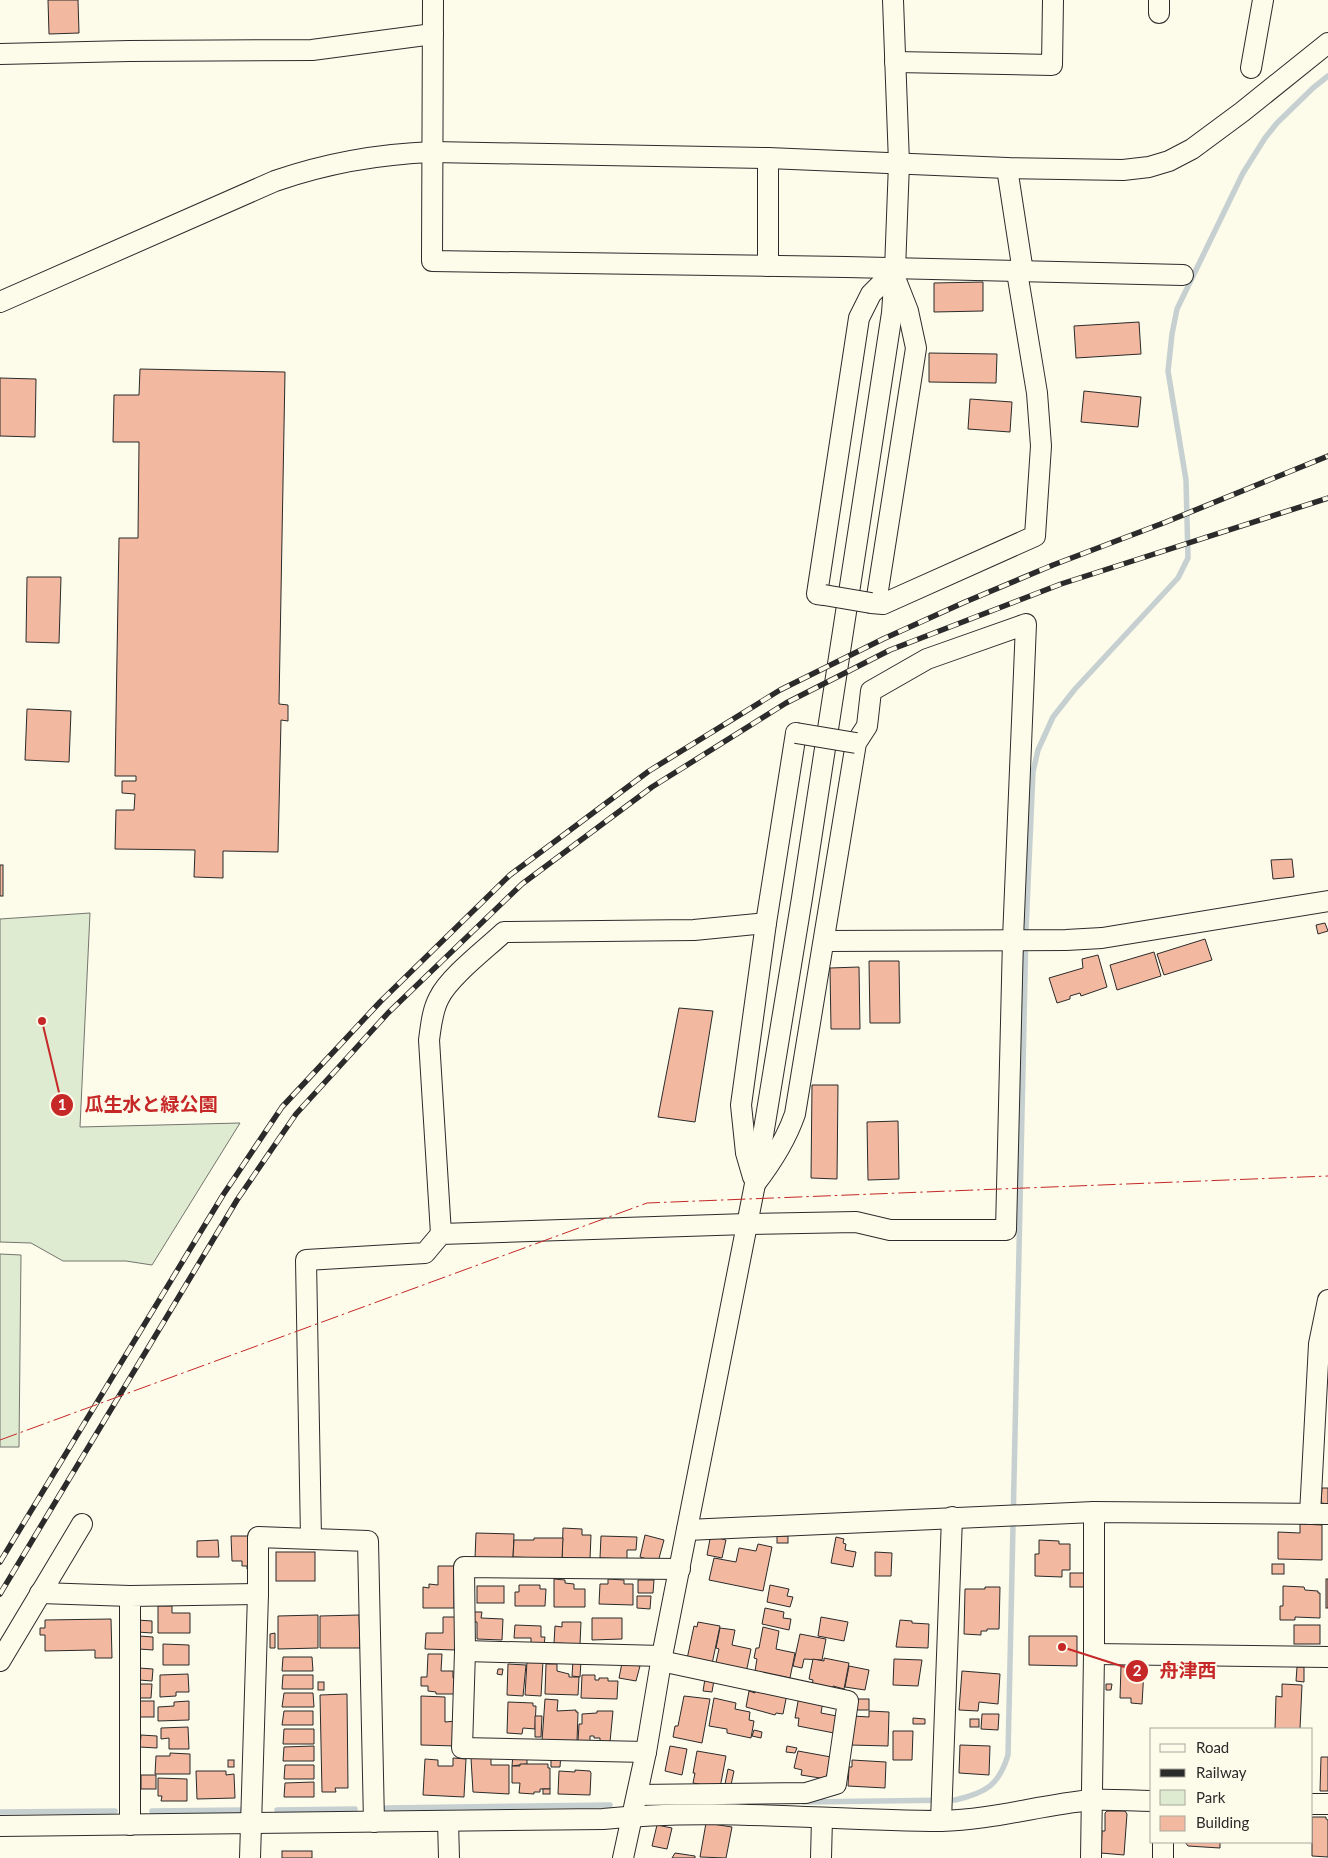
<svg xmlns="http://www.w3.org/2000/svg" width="1328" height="1858" viewBox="0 0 1328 1858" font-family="Lato,'Noto Sans JP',sans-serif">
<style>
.green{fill:#deebd1;stroke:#74746e}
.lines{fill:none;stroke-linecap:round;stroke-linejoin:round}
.stream{stroke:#c7d0d0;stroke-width:5.5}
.building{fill:#f2b8a0;stroke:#2b2b2b}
.minor-casing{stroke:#2b2b2b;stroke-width:22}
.minor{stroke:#fdfbea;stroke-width:20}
.rail-casing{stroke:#2b2b2b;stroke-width:5.5}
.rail{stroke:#fdfbea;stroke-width:4;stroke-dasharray:11;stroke-linecap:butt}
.minor-bridge-casing{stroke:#2b2b2b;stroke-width:22;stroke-linecap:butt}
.minor-bridge{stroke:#fdfbea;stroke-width:20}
.power{stroke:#c62828;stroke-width:1;stroke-dasharray:18 4 2.5 4;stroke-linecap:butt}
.leader{fill:none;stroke:#c62828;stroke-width:2}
.callout-dot{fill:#c62828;stroke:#fdfbea;stroke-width:2}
.mark-label{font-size:15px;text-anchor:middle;font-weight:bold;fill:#fff}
.callout-label{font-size:19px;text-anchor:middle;font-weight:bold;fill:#c62828;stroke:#fdfbea;stroke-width:4;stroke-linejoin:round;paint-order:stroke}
</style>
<rect width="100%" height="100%" fill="#fdfbea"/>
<g class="green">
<polygon points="90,913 80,1127 240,1123 152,1265 126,1261 63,1261 31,1243 0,1242 0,919"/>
<polygon points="0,1254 21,1255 19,1447 0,1447"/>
</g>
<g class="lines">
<g class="stream">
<path d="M804,1802l151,-2c31,-7 44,-15 53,-45l18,-826 7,-157 5,-22 15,-33 22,-28 103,-111 10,-20 -2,-78 -18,-109 4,-37 5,-25 66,-136 22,-35 12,-15 36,-35 15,-12"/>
<polyline points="386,1808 610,1805"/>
<polyline points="277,1810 355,1809"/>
<polyline points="152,1811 241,1810"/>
<polyline points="0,1812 115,1811"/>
</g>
</g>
<g class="building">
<polygon points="48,0 78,0 79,33 49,34"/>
<polygon points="983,282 983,311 934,312 934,283"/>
<polygon points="1139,322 1141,354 1076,358 1074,326"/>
<polygon points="929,353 997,354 996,383 929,382"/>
<polygon points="140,369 285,372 279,704 288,705 288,721 281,720 278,852 223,851 223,878 194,877 195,850 115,849 116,810 134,810 135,794 122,793 122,781 136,781 136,776 115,776 119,538 138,538 139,442 113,442 114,395 139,395"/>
<polygon points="0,378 36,379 35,437 0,436"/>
<polygon points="1084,391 1141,397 1138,427 1081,422"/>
<polygon points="970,399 1012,402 1010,432 968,429"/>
<polygon points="27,577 61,577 59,643 26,642"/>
<polygon points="27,709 71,711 69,762 25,760"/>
<polygon points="1292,859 1294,877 1273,879 1271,860"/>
<rect x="0" y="865" width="3" height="31"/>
<polygon points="1325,923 1328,931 1318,934 1316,925"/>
<polygon points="1205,939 1212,960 1164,975 1157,954"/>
<polygon points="1154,952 1161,976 1117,990 1110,965"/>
<polygon points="1098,955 1107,987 1081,996 1080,993 1070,996 1070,999 1057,1003 1049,978 1083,968 1082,959"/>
<polygon points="869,961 899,961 900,1023 870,1023"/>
<polygon points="859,967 860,1029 831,1029 830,968"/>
<polygon points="679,1008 713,1011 695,1122 658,1117"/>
<polygon points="812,1085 838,1085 837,1179 811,1178"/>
<polygon points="898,1121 899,1179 868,1180 867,1122"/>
<polygon points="1322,1488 1328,1488 1328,1504 1321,1503"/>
<polygon points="1300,1524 1322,1525 1322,1560 1278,1559 1278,1532 1300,1533"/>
<polygon points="563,1528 582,1529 582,1535 591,1535 590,1559 562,1559"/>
<polygon points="476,1533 514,1534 513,1559 475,1558"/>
<polygon points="645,1535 664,1540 658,1562 640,1557"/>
<polygon points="231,1536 252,1536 252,1568 247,1569 247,1566 242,1566 242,1561 232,1561"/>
<polygon points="601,1536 637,1537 636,1550 627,1550 627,1559 600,1558"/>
<rect x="777" y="1536" width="11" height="7"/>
<polygon points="836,1537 844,1539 843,1543 846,1544 845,1550 856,1552 853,1567 831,1563"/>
<polygon points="534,1538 563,1538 562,1559 513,1557 514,1540 534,1540"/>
<polygon points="718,1538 726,1540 722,1558 707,1555 710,1539"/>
<polygon points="218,1540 219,1557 197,1557 197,1541"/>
<polygon points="1039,1540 1059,1541 1059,1544 1070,1544 1070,1570 1062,1570 1062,1577 1035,1576 1035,1554 1039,1554"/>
<polygon points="758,1544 772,1547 763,1591 709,1580 714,1558 736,1562 739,1548 756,1551"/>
<rect x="276" y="1552" width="39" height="29"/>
<polygon points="875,1552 892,1553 891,1576 875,1576"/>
<rect x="1272" y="1564" width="12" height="10"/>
<polygon points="438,1566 454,1566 454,1608 423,1608 423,1587 429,1588 429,1584 438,1585"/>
<rect x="1070" y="1573" width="15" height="14"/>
<polygon points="554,1579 565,1580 565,1583 574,1584 574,1589 585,1589 585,1607 554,1607"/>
<polygon points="608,1579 624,1580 624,1584 633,1584 633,1605 599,1604 600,1584 608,1584"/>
<rect x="1326" y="1579" width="2" height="29"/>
<polygon points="638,1580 654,1580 653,1593 638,1593"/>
<polygon points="519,1585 540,1585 540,1589 546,1589 545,1606 515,1606 515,1592 519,1592"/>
<polygon points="770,1585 789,1589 787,1596 793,1597 790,1607 767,1602"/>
<rect x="477" y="1586" width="27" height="17"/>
<polygon points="1283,1586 1304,1587 1305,1590 1318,1591 1318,1593 1320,1593 1320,1618 1295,1617 1295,1620 1280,1620 1280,1606 1283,1606"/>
<polygon points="985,1587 1000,1587 999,1629 987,1629 987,1631 981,1631 981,1635 964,1634 965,1589 985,1589"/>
<polygon points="637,1596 651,1596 650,1609 637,1608"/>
<polygon points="158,1606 172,1606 172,1613 190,1613 190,1633 158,1633"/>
<polygon points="765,1608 784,1612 783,1618 791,1619 789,1630 762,1624"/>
<polygon points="474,1612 482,1612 481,1618 503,1619 502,1640 477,1639 477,1622 474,1622"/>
<polygon points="318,1615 318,1648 278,1649 278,1616"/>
<polygon points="359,1615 360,1648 320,1648 320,1616"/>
<polygon points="443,1617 457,1617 456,1650 425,1649 426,1633 443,1633"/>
<polygon points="821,1617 848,1622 844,1641 818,1636"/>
<polygon points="592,1618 622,1618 622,1639 592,1640"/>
<polygon points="111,1619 112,1658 95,1658 95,1650 45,1651 45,1635 40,1635 40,1628 45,1628 45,1620"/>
<polygon points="137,1620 152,1621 152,1633 137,1632"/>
<polygon points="900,1620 912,1621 912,1623 929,1624 928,1648 896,1647"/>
<polygon points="562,1622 581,1622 580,1644 554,1643 555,1626 562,1627"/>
<polygon points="698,1622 720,1626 712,1664 687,1659 694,1626 697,1627"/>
<polygon points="515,1625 541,1626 541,1637 545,1637 544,1645 531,1644 531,1638 514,1638"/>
<rect x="1294" y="1625" width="26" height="19"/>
<polygon points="763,1627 779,1631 776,1649 795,1653 790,1678 755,1671 757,1659 754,1658 756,1648 759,1648"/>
<polygon points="720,1628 735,1630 732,1645 751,1649 746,1673 715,1667 719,1649 716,1648"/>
<polygon points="275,1633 275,1648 270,1648 270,1634"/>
<polygon points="800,1634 826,1639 822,1660 804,1659 802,1668 793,1666"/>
<polygon points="139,1636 153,1637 153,1650 139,1649"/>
<polygon points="1029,1636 1077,1636 1077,1666 1029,1665"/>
<polygon points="163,1644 189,1645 189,1665 163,1665"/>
<polygon points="428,1654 442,1654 441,1671 453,1671 453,1678 455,1678 455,1694 436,1694 436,1692 428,1691 428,1686 421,1686 421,1677 427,1677"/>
<polygon points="283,1657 312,1657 313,1671 282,1671"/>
<polygon points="824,1658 849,1663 844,1689 833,1686 832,1689 812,1685 813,1680 809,1679 813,1659 824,1661"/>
<polygon points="894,1659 922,1660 918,1686 893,1685"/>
<polygon points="573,1660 581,1661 580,1677 572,1676"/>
<polygon points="527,1661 543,1661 541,1696 525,1695"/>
<polygon points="622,1663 640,1666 636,1681 619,1678"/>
<polygon points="508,1664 526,1665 523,1696 507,1695"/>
<polygon points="546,1664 557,1664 557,1671 569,1674 569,1677 579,1677 578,1695 545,1694"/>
<polygon points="849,1666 869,1670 865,1690 845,1687"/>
<polygon points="1121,1666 1135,1666 1135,1670 1144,1670 1142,1704 1131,1703 1131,1698 1120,1698"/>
<polygon points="1297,1667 1304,1667 1304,1682 1296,1681"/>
<polygon points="139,1668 153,1669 152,1681 139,1680"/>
<polygon points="498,1669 503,1669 502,1675 497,1674"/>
<polygon points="962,1671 1000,1674 998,1704 979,1702 978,1711 959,1710"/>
<polygon points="188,1674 189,1692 176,1692 176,1696 160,1697 160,1675"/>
<polygon points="283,1675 313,1675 313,1689 282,1689"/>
<polygon points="582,1675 595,1675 595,1680 599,1680 599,1678 608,1678 608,1681 618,1681 617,1699 581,1698"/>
<polygon points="705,1679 714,1680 712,1692 703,1691"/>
<rect x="318" y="1682" width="6" height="8"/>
<polygon points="138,1684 152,1684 151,1698 138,1698"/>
<polygon points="1106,1684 1112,1684 1111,1690 1106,1690"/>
<polygon points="1282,1684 1302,1685 1300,1729 1275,1729 1276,1696 1282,1697"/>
<polygon points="756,1689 787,1694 783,1714 776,1713 775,1715 746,1707 749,1691 755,1693"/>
<polygon points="284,1693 313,1693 314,1707 282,1707"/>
<polygon points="347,1694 348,1788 335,1788 336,1792 322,1792 320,1695"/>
<polygon points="421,1696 445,1697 445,1722 456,1721 456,1746 421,1745"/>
<polygon points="684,1696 710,1699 702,1743 673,1737 675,1726 678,1726"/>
<polygon points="799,1696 823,1701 821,1713 837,1716 834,1733 798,1726 799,1718 795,1718"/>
<polygon points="714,1698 736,1703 735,1709 750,1712 749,1720 754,1721 751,1738 727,1733 727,1729 709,1726"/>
<polygon points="545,1699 558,1700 557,1711 576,1710 576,1712 578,1712 577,1742 542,1741"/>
<rect x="854" y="1699" width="15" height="11"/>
<rect x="139" y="1701" width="15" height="16"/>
<polygon points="189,1701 189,1720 158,1721 158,1707 174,1706 174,1702"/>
<polygon points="508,1702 533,1703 533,1706 536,1706 535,1729 523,1728 522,1734 507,1733"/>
<polygon points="284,1711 313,1711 313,1725 282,1725"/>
<polygon points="597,1711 613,1711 610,1742 600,1741 600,1738 594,1738 594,1736 590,1736 590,1742 578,1741 579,1724 582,1724 582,1714 597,1713"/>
<polygon points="869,1711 889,1712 888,1746 850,1745 853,1716 869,1717"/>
<polygon points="982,1714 999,1714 998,1730 981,1729"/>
<polygon points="535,1716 542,1716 541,1737 535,1737"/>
<polygon points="913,1718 925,1719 925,1724 913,1724"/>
<rect x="970" y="1719" width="9" height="8"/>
<polygon points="188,1727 189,1749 169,1749 169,1738 161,1739 161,1728"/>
<polygon points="284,1729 314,1729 314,1744 283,1744"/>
<polygon points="754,1730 762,1732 761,1738 752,1736"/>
<polygon points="893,1731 913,1731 912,1760 893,1760"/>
<polygon points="141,1735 157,1736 157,1748 140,1747"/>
<polygon points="960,1745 990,1746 989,1775 959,1773"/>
<polygon points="314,1746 314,1761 283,1761 284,1747"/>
<polygon points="670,1746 687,1749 682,1775 665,1771"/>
<polygon points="787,1746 797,1748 795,1753 786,1752"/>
<polygon points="697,1751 726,1756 720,1788 693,1783 695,1773 693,1773"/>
<polygon points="798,1751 831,1757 826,1779 801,1775 802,1770 794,1768"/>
<polygon points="170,1753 190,1754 190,1774 155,1774 156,1756 170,1756"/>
<polygon points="551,1753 561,1753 560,1767 551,1767"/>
<polygon points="513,1754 527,1755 527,1764 512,1766"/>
<polygon points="1321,1757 1328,1757 1328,1791 1320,1791"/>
<polygon points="453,1758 466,1759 464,1797 423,1795 425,1759 438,1760 438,1766 453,1766"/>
<polygon points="471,1758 491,1758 491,1765 509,1765 509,1794 473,1792"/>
<rect x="228" y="1760" width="6" height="7"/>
<polygon points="852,1760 886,1762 885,1788 848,1786 849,1767 852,1767"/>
<polygon points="520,1764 548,1764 548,1768 550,1768 550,1789 540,1789 540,1792 534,1792 534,1794 519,1793 520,1783 512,1783 512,1766 520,1766"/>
<polygon points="285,1765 314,1765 314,1779 284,1779"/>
<polygon points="728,1769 734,1771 731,1785 725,1784"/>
<polygon points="575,1770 590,1771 591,1773 590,1795 558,1794 559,1771 575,1772"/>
<polygon points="196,1771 226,1771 226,1775 234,1774 235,1798 197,1799"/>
<rect x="141" y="1775" width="15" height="14"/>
<polygon points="158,1778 187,1779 187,1801 161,1801 162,1796 158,1796"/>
<polygon points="314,1782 314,1797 284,1797 285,1783"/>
<rect x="543" y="1789" width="7" height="5"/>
<polygon points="1107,1811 1125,1811 1127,1814 1124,1855 1101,1853 1102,1831 1105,1831 1105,1813"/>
<polygon points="1312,1817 1326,1817 1326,1819 1328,1820 1328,1857 1312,1856"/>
<polygon points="706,1823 732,1827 726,1858 700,1857"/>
<polygon points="657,1825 672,1828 667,1849 652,1846"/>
<polygon points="1185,1842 1220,1842 1220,1848 1188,1846"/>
<rect x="282" y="1851" width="30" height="7"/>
<polygon points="675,1853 695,1856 695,1858 672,1858"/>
</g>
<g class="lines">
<defs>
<g id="minor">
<polyline points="433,0 432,261 846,267 1183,275"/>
<polyline points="1159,13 1159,0"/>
<polyline points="0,54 129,51 312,50 433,34"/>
<polyline points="895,62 1052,65 1053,0"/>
<polyline points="1251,68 1263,0"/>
<polyline points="768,158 768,266"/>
<polyline points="1007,168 1023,272"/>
<path d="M0,302l275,-121c52,-18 103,-27 158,-29l335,6 239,10 116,2 26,-3 20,-6 23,-12 50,-37 86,-69"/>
<polyline points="824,595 817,594 859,318 871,294 895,270"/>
<polyline points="871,603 883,604 1035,536 1041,446 1037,393 1017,272"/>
<polyline points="876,603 916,348 908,311 897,283"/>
<polyline points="824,941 1066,940 1102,938 1328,901"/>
<polyline points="753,1177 746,1153 741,1105 766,923 796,733"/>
<path d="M441,1234l-12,-194c2,-14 3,-29 10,-42 10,-21 47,-49 65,-66l190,-2 72,-7"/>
<polyline points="1310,1514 1319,1344 1328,1300"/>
<polyline points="687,1530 1094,1512 1328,1514"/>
<path d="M311,1538l-5,-278 119,-7 16,-19 306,-10 109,-2 34,8h116l7,-291 13,-315 -99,35 -56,32 -4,35 -11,17 -61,371c-9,26 -23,48 -40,70"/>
<polyline points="40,1593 130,1596"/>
<polyline points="465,1651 662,1656"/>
<polyline points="1094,1654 1328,1657"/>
<polyline points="0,1661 82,1524"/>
<polyline points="646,1752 462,1748 465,1651 464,1567 680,1569"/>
<polyline points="637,1795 806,1793 836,1784 848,1701 661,1661"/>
<polyline points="1312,1804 1328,1804"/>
<polyline points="448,1821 449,1858"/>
<polyline points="941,1821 952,1517"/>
<polyline points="130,1825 130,1596 258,1594"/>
<path d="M0,1826l603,-7c112,-12 225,2 338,2 51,-1 99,-16 150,-21 20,-1 41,1 61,1"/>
<polyline points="250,1858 258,1594 258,1537 368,1541 374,1822"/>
<polyline points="623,1858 646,1752 662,1656 755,1184 802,898 892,313 895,270 899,163 893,0"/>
<polyline points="821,1858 822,1818"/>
<polyline points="1091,1858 1094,1654 1094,1512"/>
<polyline points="1163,1858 1163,1842"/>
</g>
</defs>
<use href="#minor" class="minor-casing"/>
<use href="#minor" class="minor"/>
<defs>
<g id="rail">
<polyline points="0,1562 223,1195 282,1107 380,1002 510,875 649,771 780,690 883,639 965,602 1053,565 1166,522 1328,456"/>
<polyline points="0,1594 237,1200 296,1114 388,1013 522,884 652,787 786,703 890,650 1061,584 1328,498"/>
</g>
</defs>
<use href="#rail" class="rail-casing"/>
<use href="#rail" class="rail"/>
<defs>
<g id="minor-bridge">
<polyline points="824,595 871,603"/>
<polyline points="796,733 856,743"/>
</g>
</defs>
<use href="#minor-bridge" class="minor-bridge-casing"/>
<use href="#minor-bridge" class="minor-bridge"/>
<polyline class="power" points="0,1440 647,1203 1328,1176"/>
</g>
<path class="leader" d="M42 1021L62 1105M1062 1647L1137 1671"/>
<g class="callout-dot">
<circle cx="42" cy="1021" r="5"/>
<circle cx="1062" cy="1647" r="5"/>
<circle cx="62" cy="1105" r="12"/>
<circle cx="1137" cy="1671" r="12"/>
</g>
<g class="mark-label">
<text x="62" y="1110">1</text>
<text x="1137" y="1676">2</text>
</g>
<g class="callout-label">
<text x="151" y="1111">瓜生水と緑公園</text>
<text x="1188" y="1677">舟津西</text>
</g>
<rect x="1150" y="1728" width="162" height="115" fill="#fdfbea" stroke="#a9a89e"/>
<rect x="1160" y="1744" width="25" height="8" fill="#fdfbea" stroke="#a9a89e"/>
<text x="1196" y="1753" font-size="15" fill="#2b2b2b">Road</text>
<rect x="1160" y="1769" width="25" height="8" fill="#2b2b2b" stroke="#a9a89e"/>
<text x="1196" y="1778" font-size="15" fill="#2b2b2b">Railway</text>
<rect x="1160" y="1790" width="25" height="15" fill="#deebd1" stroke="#a9a89e"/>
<text x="1196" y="1803" font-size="15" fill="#2b2b2b">Park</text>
<rect x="1160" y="1816" width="25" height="15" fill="#f2b8a0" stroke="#a9a89e"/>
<text x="1196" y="1828" font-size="15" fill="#2b2b2b">Building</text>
</svg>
